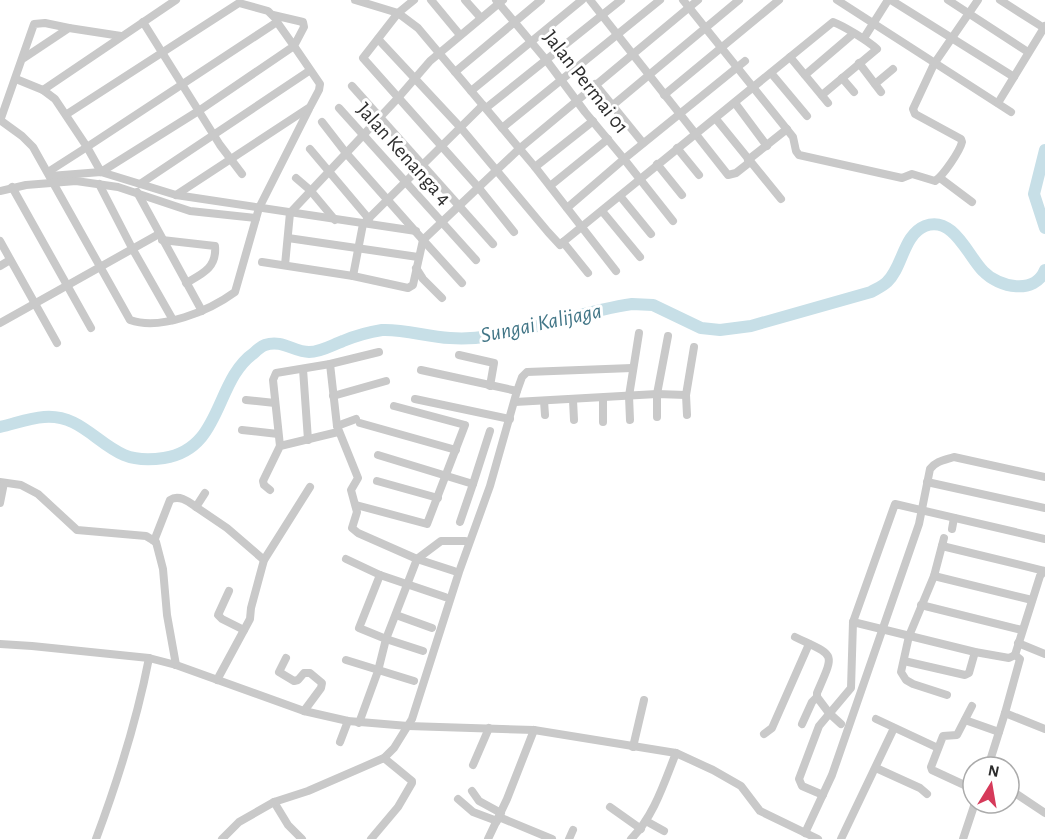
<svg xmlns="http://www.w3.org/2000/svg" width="1045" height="839" viewBox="0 0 1045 839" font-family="'Alegreya Sans',sans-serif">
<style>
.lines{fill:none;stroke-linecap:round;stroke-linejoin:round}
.river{stroke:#c7dfe7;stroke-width:12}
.street{stroke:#c9c9c9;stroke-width:8}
.labels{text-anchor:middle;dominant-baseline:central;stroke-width:6;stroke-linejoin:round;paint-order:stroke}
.street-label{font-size:21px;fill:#2c2c2c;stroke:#fff}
.water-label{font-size:22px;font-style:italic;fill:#417586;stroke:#fff}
</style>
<rect width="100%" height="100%" fill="#fff"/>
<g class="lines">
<g class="river">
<polyline points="1045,150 1034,194 1045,228"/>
<path d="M0,427c14,-3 29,-9 44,-10 35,-3 52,26 80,38 12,5 27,5 40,3 59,-9 50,-77 90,-105 3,-3 8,-7 11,-8 17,-6 29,7 44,7 12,0 23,-7 34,-11 12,-5 26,-9 39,-11 23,-1 45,7 68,8 12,1 28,0 40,-2 48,-7 94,-25 142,-32l21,1 48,23 19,2 31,-4 120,-34c5,-3 12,-6 16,-10 16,-15 16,-47 38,-56 28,-11 43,30 58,45 16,17 52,24 62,-1"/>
</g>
<g class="street">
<polyline points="355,0 398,13 418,28 535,167 616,271"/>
<polyline points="414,0 398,13 363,58 478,187 514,232"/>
<polyline points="431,0 460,35"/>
<polyline points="465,0 481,18"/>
<polyline points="496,0 547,61 585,112 624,159 567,208"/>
<polyline points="590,0 728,175 736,173 750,162"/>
<path d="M683,0l110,137 3,14 3,4 103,23 10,-4 23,7c8,-5 25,-30 27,-39l-1,-3 -46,-25 -2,-5 21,-45 44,-64"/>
<polyline points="837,0 1011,112"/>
<polyline points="891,0 1014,77"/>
<polyline points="948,0 1028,52"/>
<polyline points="1000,0 1044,28"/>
<polyline points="143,22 220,145 242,174"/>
<polyline points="864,38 888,0"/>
<polyline points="378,39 461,128 548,232 560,245 563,242 588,273"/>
<polyline points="790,57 828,103"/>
<polyline points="24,58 69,28 121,36"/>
<polyline points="859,63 881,92"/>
<polyline points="455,72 541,0"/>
<polyline points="771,73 807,116"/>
<polyline points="805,75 853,34"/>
<polyline points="842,78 854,92"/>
<polyline points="16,79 43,90 55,99 87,147 48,172"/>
<polyline points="595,84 643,143"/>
<polyline points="875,84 893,69"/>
<polyline points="352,86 493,244"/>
<polyline points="43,90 176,0"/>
<polyline points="471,91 582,0"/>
<polyline points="664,95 779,0"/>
<polyline points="735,103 767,146"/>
<polyline points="998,103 1045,26"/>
<polyline points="613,105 739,0"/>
<polyline points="339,108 476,260"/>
<polyline points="486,108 621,0"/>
<polyline points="67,114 239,3 268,11 275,18"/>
<polyline points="716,119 781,199"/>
<path d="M0,120l22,16 11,11 97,173c31,11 79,-9 105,-28l24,-84 50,-99"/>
<polyline points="0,121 34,24 45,23 69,28"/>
<polyline points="322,122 346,153 423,240 519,149 698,0"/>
<polyline points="502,128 660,0"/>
<polyline points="677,148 699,175"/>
<polyline points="310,149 369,219"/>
<polyline points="748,160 787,129"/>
<polyline points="657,164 682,195"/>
<polyline points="535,167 593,121"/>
<polyline points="50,176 101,172 176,195 416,231"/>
<polyline points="296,178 310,190 335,220"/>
<polyline points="940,178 972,202"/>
<polyline points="99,184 132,248 173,320"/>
<polyline points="140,184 309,71"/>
<polyline points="550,186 608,139"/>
<polyline points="12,187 91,328"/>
<polyline points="0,191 26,185 76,181 118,187 190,211 256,218"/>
<polyline points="137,192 202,311"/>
<polyline points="176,195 310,107 319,90 320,84 294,46 200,110 101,172 87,147 277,22 294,46 304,27 303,22 273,15"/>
<polyline points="620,196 651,234"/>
<polyline points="602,211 640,257"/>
<polyline points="290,213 398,98 430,61 503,0"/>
<polyline points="673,221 624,159 745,61"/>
<polyline points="288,238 418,257"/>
<path d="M162,240l53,6c2,22 -13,28 -29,37"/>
<polyline points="423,240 462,283"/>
<polyline points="0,241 57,343"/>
<path d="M563,242l270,-220c11,4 35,19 44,27l-55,46"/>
<polyline points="262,262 353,276 408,288 413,285 423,240"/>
<polyline points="285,265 290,213"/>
<polyline points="0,266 10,260"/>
<polyline points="416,268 423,279 442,298"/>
<polyline points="353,276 363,224 483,105"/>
<polyline points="0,323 159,234"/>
<polyline points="459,355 494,363 490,386"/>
<polyline points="330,364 337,426 358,478 351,490 357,512 352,528 358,533 417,559 454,571"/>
<polyline points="303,369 308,440"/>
<polyline points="517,391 522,377 527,372 632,368"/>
<polyline points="333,396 386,381"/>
<polyline points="603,398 603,422"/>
<polyline points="415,399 510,419"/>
<polyline points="246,400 275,403"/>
<polyline points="573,400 574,420"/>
<polyline points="544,401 545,415"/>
<polyline points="515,402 657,394 686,395"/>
<polyline points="687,415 686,395 694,347"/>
<polyline points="657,417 657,394 668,336"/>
<polyline points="630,420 629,396 639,333"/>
<polyline points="360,423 456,450"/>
<polyline points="337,426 356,419"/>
<polyline points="242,430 278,434"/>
<polyline points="280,446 273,380 276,373 330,364 379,352"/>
<polyline points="378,455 473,484 490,431"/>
<polyline points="377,481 438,498"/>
<polyline points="0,482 21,485 38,494 77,530 146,536 156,542 163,569 167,615 176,665"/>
<polyline points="927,482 1045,508"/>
<polyline points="270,490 264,485 263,481 280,446 338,432"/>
<polyline points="205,493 196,507 227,528 264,560"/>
<polyline points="0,503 4,483"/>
<polyline points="356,505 427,524 465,425 394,406"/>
<polyline points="460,522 473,484"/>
<polyline points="952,529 954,518"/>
<polyline points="944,538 934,576 909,636 901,672 906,680 913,684 947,695"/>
<path d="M154,541l16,-41c9,-6 19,2 26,7"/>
<polyline points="942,546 1045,571"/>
<polyline points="346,559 380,575 445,597"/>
<polyline points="380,575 359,628 386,639 423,651"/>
<polyline points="934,576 1032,600"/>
<polyline points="229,591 218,615 222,619 244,630"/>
<polyline points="921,605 1022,630"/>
<polyline points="396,615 432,628"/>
<polyline points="853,622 895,504 1045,539"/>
<path d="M795,637c41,20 40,14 22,56v4"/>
<polyline points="1018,643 1045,654"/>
<polyline points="0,644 32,646 149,658 176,665 304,711 348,721 408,726 534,730 676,753 713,770 741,786 760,811 818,839"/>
<polyline points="1015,655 1040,576 1044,571"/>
<polyline points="286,658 279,672 294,681 298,680 304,673 310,673 322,683 321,688 304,711"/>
<polyline points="346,660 414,681"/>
<polyline points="904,661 965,675 969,673 975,652"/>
<polyline points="217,680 250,619 251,608 264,560 310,487"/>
<polyline points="972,706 957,735 943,736 931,767 932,770 973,789"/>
<polyline points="1005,713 1045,729"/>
<polyline points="876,719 938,748"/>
<polyline points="965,720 999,732"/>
<polyline points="359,723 378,671 386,639 417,559 441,541 465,541"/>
<polyline points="802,724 812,702 817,697 829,713 841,724"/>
<polyline points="764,734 772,728 809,644"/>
<polyline points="340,742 348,721"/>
<polyline points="633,747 644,700"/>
<polyline points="473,765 489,728"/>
<polyline points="876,768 920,788 927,794"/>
<polyline points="1009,789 1045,813"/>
<polyline points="472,791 479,801 501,813"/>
<polyline points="823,795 802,786 799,779 819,726 851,688 853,622 975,652 1009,658 1015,655 1020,659 1005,713 988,767"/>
<polyline points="458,799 473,812 497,821"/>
<polyline points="274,802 288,825 302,839"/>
<polyline points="610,807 641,829"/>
<polyline points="499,817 552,839"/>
<polyline points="646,821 664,831"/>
<path d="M805,833l27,-58 87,-251 11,-55c6,-8 15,-9 24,-12l91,20"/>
<path d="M96,839c22,-59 41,-119 53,-181"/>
<polyline points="222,839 239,822 274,802 308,791 384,758 394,748 412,719 459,572 490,486 517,391 421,370"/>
<polyline points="371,839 398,807 412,783 412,781 384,758"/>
<polyline points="488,839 507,799 534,730"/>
<polyline points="569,839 573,830"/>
<path d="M631,839c23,-23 33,-56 45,-86"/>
<polyline points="841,839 894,728"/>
<polyline points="963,839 975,803"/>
</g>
</g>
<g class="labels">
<g class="street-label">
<text transform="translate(586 82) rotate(52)">Jalan Permai 01</text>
<text transform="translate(404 154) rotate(48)">Jalan Kenanga 4</text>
</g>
<g class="water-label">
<text transform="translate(541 323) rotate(-12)">Sungai Kalijaga</text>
</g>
</g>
<g transform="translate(991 785) rotate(11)"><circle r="28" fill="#ffffff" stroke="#ababab" stroke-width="1.5"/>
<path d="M0-4.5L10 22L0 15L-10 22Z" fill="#d63a5a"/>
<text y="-9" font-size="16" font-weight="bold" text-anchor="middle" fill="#2c2c2c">N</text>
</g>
</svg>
